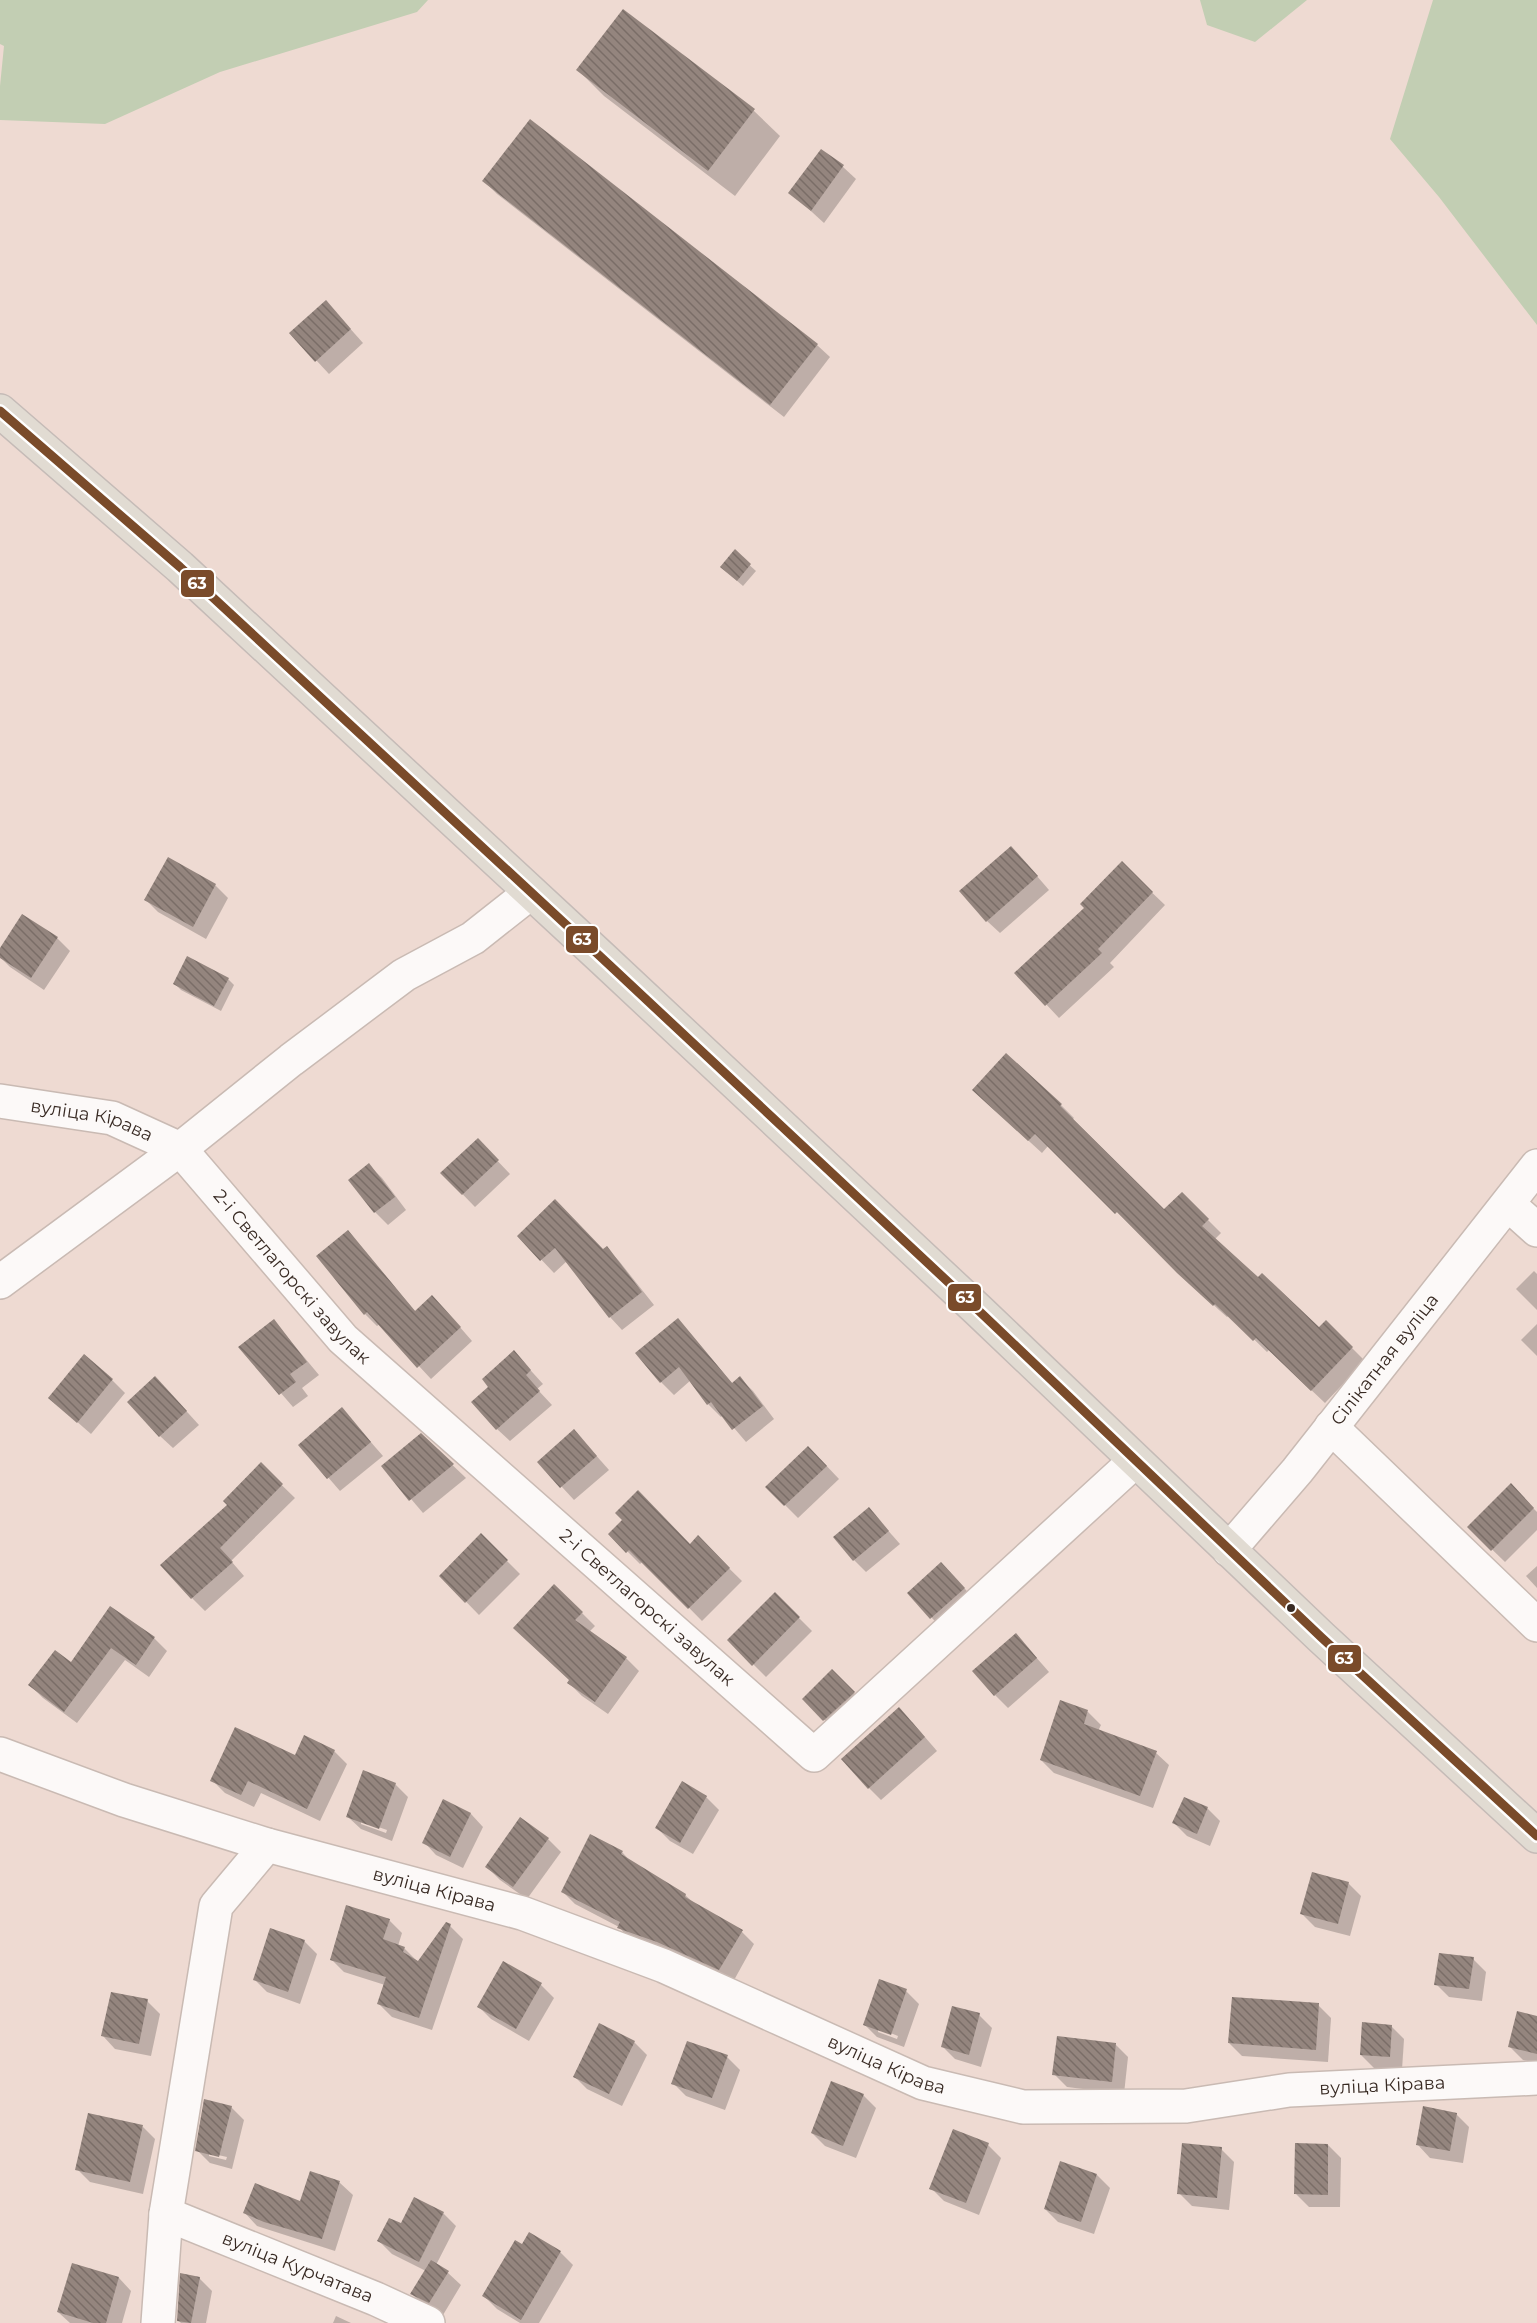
<svg xmlns="http://www.w3.org/2000/svg" width="1537" height="2323" viewBox="0 0 1537 2323" font-family="Montserrat,sans-serif">
<style>
.grass{fill:#c2ceb3}
.shadow{fill:#0003;fill-rule:evenodd}
.building{fill:url(#building-back-hatch)}
.lines{fill:none;stroke-linecap:round;stroke-linejoin:round}
.minor-casing{stroke:#c9bab3;stroke-width:36}
.major-casing{stroke:#c5bbb7;stroke-width:36}
.minor{stroke:#fcf9f8;stroke-width:33}
.major{stroke:#e1dbd2;stroke-width:33}
.bus-1-casing{stroke:#fff;stroke-width:14}
.bus-1{stroke:#7a4b2a;stroke-width:9}
.bus-dot{fill:#382a23;stroke:#fff;stroke-width:2}
.labels{text-anchor:middle;dominant-baseline:central;stroke-width:6;stroke-linejoin:round;paint-order:stroke}
.street-label{font-size:18px;fill:#382a23;stroke:#fff}
.line-badge{stroke:#fff;stroke-width:2}
.badge-label{font-size:16px;text-anchor:middle;font-weight:bold;fill:#fff}
</style>
<defs>
<pattern id="building-back-hatch" width="6" height="6" patternUnits="userSpaceOnUse" patternTransform="scale(1.5)"><rect width="6" height="6" fill="#94857e"/><path d="M-1 5l2 2M0 0l6 6M5-1l2 2" fill="none" stroke="#7a6d67"/></pattern>
</defs>
<rect width="100%" height="100%" fill="#eedad2"/>
<g class="grass">
<polygon points="0,0 428,0 417,12 220,72 105,124 0,120 0,86 4,46 0,44"/>
<polygon points="1200,0 1307,0 1255,42 1207,25"/>
<polygon points="1433,0 1537,0 1537,325 1439,197 1390,139"/>
</g>
<g class="shadow">
<polygon points="623,11 754,111 780,136 735,196 604,96 578,70"/>
<polygon points="821,151 843,167 856,179 824,223 790,192"/>
<polygon points="484,181 817,345 830,357 784,417 497,194"/>
<polygon points="338,315 363,343 329,374 291,333"/>
<polygon points="735,552 756,571 743,586 728,573"/>
<polygon points="1024,861 1049,890 1000,933 987,921"/>
<polygon points="1122,864 1165,905 1110,963 1114,967 1059,1018 1017,973 1086,908"/>
<polygon points="215,885 228,898 206,939 158,912 145,899"/>
<polygon points="57,938 70,951 44,990 10,967 0,957 0,951"/>
<polygon points="228,979 234,985 221,1011 181,990 175,984"/>
<polygon points="987,1103 1061,1105 1074,1118 1072,1120 1164,1211 1182,1194 1221,1233 1214,1240 1319,1329 1326,1322 1365,1361 1325,1403 1269,1350 1267,1352 1229,1315 1227,1317 1219,1310 1048,1146 1042,1153"/>
<polygon points="490,1153 510,1174 475,1207 442,1173"/>
<polygon points="369,1165 382,1178 406,1210 388,1225 375,1212"/>
<polygon points="348,1232 416,1312 445,1310 472,1341 431,1379 380,1324 377,1326 365,1314"/>
<polygon points="519,1236 603,1251 607,1248 619,1261 654,1305 622,1330 610,1317 567,1261 554,1273"/>
<polygon points="1534,1271 1537,1274 1537,1310 1516,1289"/>
<polygon points="678,1320 733,1384 740,1378 753,1391 774,1419 746,1442 723,1415 721,1417 708,1404 691,1380 674,1395 661,1382"/>
<polygon points="274,1321 319,1375 302,1388 308,1396 293,1407 241,1347"/>
<polygon points="1537,1324 1537,1356 1521,1340"/>
<polygon points="514,1352 543,1384 537,1389 552,1405 510,1441 497,1429"/>
<polygon points="112,1380 125,1393 91,1434 50,1398"/>
<polygon points="168,1391 199,1425 173,1448 160,1436"/>
<polygon points="342,1409 383,1456 340,1491 300,1445"/>
<polygon points="421,1435 466,1478 423,1513 383,1466"/>
<polygon points="586,1444 609,1470 574,1500 539,1462"/>
<polygon points="821,1460 839,1479 798,1518 767,1487"/>
<polygon points="261,1465 295,1498 231,1561 244,1576 205,1611 192,1598 229,1505"/>
<polygon points="1511,1486 1537,1512 1537,1530 1505,1562 1469,1527"/>
<polygon points="869,1509 900,1544 866,1572 854,1560"/>
<polygon points="610,1534 690,1546 698,1538 742,1581 702,1621 643,1561 640,1564"/>
<polygon points="481,1535 520,1574 479,1615 441,1576"/>
<polygon points="1537,1566 1537,1588 1526,1576"/>
<polygon points="954,1577 976,1601 944,1631 909,1593"/>
<polygon points="775,1594 812,1631 766,1677 729,1640"/>
<polygon points="111,1608 154,1638 167,1651 149,1677 125,1660 77,1723 43,1698 30,1685 71,1665"/>
<polygon points="582,1613 595,1626 589,1632 626,1658 639,1671 608,1714 582,1696 569,1683 571,1681 528,1641"/>
<polygon points="1028,1648 1049,1672 1008,1708 995,1695"/>
<polygon points="832,1671 867,1706 837,1733 804,1699"/>
<polygon points="1061,1702 1088,1712 1101,1725 1098,1731 1156,1753 1169,1765 1153,1808 1054,1773 1041,1760"/>
<polygon points="912,1722 937,1751 881,1800 869,1788"/>
<polygon points="334,1751 347,1764 320,1821 261,1793 254,1807 225,1793 212,1780 295,1757"/>
<path d="M395,1784l13,13 -16,44 -31,-12 -13,-12zM361,1821l26,9 -1,3 -25,-9z"/>
<polygon points="706,1797 719,1810 693,1854 670,1841 657,1828"/>
<polygon points="444,1801 471,1814 483,1827 463,1868 436,1855 424,1842"/>
<polygon points="1207,1808 1220,1821 1210,1846 1187,1836 1174,1823"/>
<polygon points="590,1836 622,1852 632,1863 685,1895 695,1904 742,1932 754,1944 733,1982 631,1941 619,1927 575,1904 562,1891"/>
<polygon points="548,1839 561,1852 527,1899 500,1880 487,1867"/>
<polygon points="1348,1883 1361,1896 1350,1936 1315,1927 1302,1914"/>
<polygon points="389,1920 402,1933 398,1946 404,1948 419,1963 450,1926 463,1939 432,2030 392,2017 379,2004 385,1985 344,1972 331,1959"/>
<polygon points="304,1941 317,1954 300,2004 267,1992 254,1979"/>
<polygon points="1473,1959 1486,1972 1482,2001 1449,1997 1436,1984"/>
<polygon points="504,1963 541,1985 554,1998 529,2041 491,2019 479,2007"/>
<path d="M906,1991l13,13 -15,43 -27,-10 -13,-13zM878,2028l20,8 -1,3 -19,-7z"/>
<polygon points="147,2001 160,2014 151,2056 115,2049 103,2036"/>
<polygon points="1318,2005 1331,2018 1328,2062 1242,2056 1229,2043"/>
<polygon points="979,2015 992,2028 981,2067 955,2059 942,2046"/>
<polygon points="1537,2017 1537,2063 1523,2060 1510,2047"/>
<polygon points="1391,2026 1404,2039 1402,2070 1374,2068 1361,2055"/>
<polygon points="634,2042 647,2055 622,2106 587,2089 574,2076"/>
<polygon points="1115,2044 1128,2057 1124,2094 1067,2087 1054,2074"/>
<polygon points="727,2057 740,2070 725,2110 686,2096 673,2083"/>
<polygon points="863,2095 876,2108 856,2158 825,2146 812,2133"/>
<path d="M231,2107l13,13 -12,49 -22,-6 -13,-13zM209,2153l18,4 -1,3 -17,-4z"/>
<polygon points="1456,2114 1469,2127 1463,2163 1430,2158 1418,2145"/>
<polygon points="143,2127 155,2139 143,2194 90,2182 77,2169"/>
<polygon points="954,2131 988,2145 1001,2158 979,2215 944,2201 931,2188"/>
<polygon points="1328,2145 1341,2158 1340,2207 1309,2207 1296,2194"/>
<polygon points="1221,2149 1234,2162 1229,2210 1192,2206 1179,2193"/>
<polygon points="311,2173 340,2183 353,2195 335,2251 257,2226 245,2213 301,2203"/>
<polygon points="1097,2175 1110,2188 1094,2234 1058,2222 1045,2209"/>
<polygon points="443,2213 456,2226 436,2265 448,2273 461,2285 443,2315 425,2307 412,2294 426,2271 392,2254 379,2241 401,2225"/>
<polygon points="523,2246 560,2252 573,2265 539,2323 520,2323 497,2309 484,2296"/>
<polygon points="119,2278 131,2291 122,2323 70,2323 58,2312"/>
<polygon points="199,2278 212,2291 206,2323 181,2323 178,2320"/>
<polygon points="336,2316 351,2323 333,2323"/>
</g>
<g class="building">
<polygon points="623,9 755,109 708,171 576,70"/>
<polygon points="530,119 818,344 770,405 482,181"/>
<polygon points="821,149 844,165 811,211 788,193"/>
<polygon points="326,300 351,329 315,362 289,333"/>
<polygon points="735,549 751,564 737,581 720,567"/>
<polygon points="1011,846 1038,876 986,922 959,891"/>
<polygon points="168,857 216,884 193,927 144,900"/>
<polygon points="1122,861 1153,892 1098,949 1102,953 1045,1006 1014,973 1084,908 1080,904"/>
<polygon points="22,914 58,937 31,978 0,958 0,948"/>
<polygon points="187,956 229,978 214,1006 173,984"/>
<polygon points="1006,1053 1062,1104 1060,1106 1164,1209 1182,1192 1209,1219 1202,1226 1258,1277 1262,1273 1319,1327 1326,1320 1353,1347 1311,1391 1256,1338 1253,1341 1215,1304 1213,1306 1177,1273 1117,1212 1115,1214 1035,1134 1028,1141 972,1090"/>
<polygon points="478,1138 499,1160 462,1195 440,1173"/>
<polygon points="369,1163 395,1197 374,1213 348,1180"/>
<polygon points="555,1199 603,1249 607,1246 642,1292 609,1318 555,1248 540,1261 517,1236"/>
<polygon points="348,1230 415,1311 432,1295 461,1327 417,1368 367,1312 364,1315 316,1256"/>
<polygon points="678,1318 732,1383 740,1376 763,1406 732,1430 711,1402 707,1405 679,1367 660,1383 635,1353"/>
<polygon points="274,1319 307,1362 290,1374 296,1382 279,1395 238,1347"/>
<polygon points="514,1350 531,1370 526,1375 540,1391 496,1430 471,1402 488,1387 482,1379"/>
<polygon points="84,1354 113,1379 77,1423 48,1398"/>
<polygon points="155,1376 187,1411 159,1437 127,1402"/>
<polygon points="342,1407 371,1442 327,1479 298,1445"/>
<polygon points="574,1429 597,1456 560,1488 537,1462"/>
<polygon points="421,1433 454,1464 409,1501 381,1466"/>
<polygon points="808,1446 827,1466 784,1506 765,1487"/>
<polygon points="261,1462 283,1484 220,1548 233,1562 191,1599 160,1565 227,1505 223,1501"/>
<polygon points="1511,1483 1534,1508 1491,1551 1467,1527"/>
<polygon points="638,1490 690,1544 698,1535 730,1568 688,1609 629,1550 626,1553 608,1534 622,1520 615,1513"/>
<polygon points="869,1507 889,1531 853,1561 833,1537"/>
<polygon points="481,1533 508,1560 465,1603 439,1576"/>
<polygon points="941,1562 965,1588 930,1619 907,1593"/>
<polygon points="554,1584 583,1612 575,1620 627,1657 595,1702 567,1683 569,1680 513,1628"/>
<polygon points="775,1592 800,1617 752,1666 727,1640"/>
<polygon points="110,1606 155,1637 136,1665 111,1648 64,1712 28,1685 55,1650 71,1662"/>
<polygon points="1016,1633 1037,1658 994,1696 972,1671"/>
<polygon points="832,1669 855,1692 823,1721 802,1699"/>
<polygon points="1060,1700 1088,1710 1084,1724 1157,1751 1140,1796 1040,1760"/>
<polygon points="899,1707 925,1737 868,1789 841,1759"/>
<polygon points="235,1727 295,1755 304,1735 335,1750 307,1809 248,1781 241,1795 210,1781"/>
<polygon points="363,1770 396,1783 379,1829 346,1817"/>
<polygon points="682,1781 707,1796 680,1843 655,1828"/>
<polygon points="1184,1797 1208,1807 1197,1834 1172,1823"/>
<polygon points="443,1799 471,1813 450,1857 422,1843"/>
<polygon points="520,1817 549,1838 513,1887 485,1867"/>
<polygon points="590,1834 623,1851 621,1854 686,1894 685,1897 743,1930 719,1970 657,1942 617,1928 620,1922 561,1892"/>
<polygon points="1312,1872 1349,1882 1338,1924 1300,1914"/>
<polygon points="346,1905 390,1919 383,1939 405,1947 403,1952 418,1961 446,1922 451,1924 419,2018 377,2004 386,1977 330,1960"/>
<polygon points="270,1928 305,1940 288,1992 253,1980"/>
<polygon points="1439,1953 1474,1957 1469,1989 1434,1985"/>
<polygon points="503,1961 542,1983 516,2029 477,2007"/>
<polygon points="879,1979 907,1989 891,2035 863,2025"/>
<polygon points="111,1992 148,1999 139,2044 101,2036"/>
<polygon points="1232,1997 1319,2003 1316,2050 1228,2043"/>
<polygon points="952,2006 980,2013 969,2055 941,2047"/>
<polygon points="1517,2011 1537,2016 1537,2054 1508,2047"/>
<polygon points="1362,2022 1392,2025 1390,2057 1360,2055"/>
<polygon points="599,2023 635,2041 609,2094 573,2077"/>
<polygon points="1057,2036 1116,2043 1112,2082 1052,2075"/>
<polygon points="687,2041 728,2055 712,2098 671,2084"/>
<polygon points="831,2081 864,2094 843,2146 811,2133"/>
<polygon points="204,2099 232,2106 219,2157 195,2151"/>
<polygon points="1423,2106 1457,2113 1450,2151 1416,2145"/>
<polygon points="88,2113 143,2125 130,2182 75,2170"/>
<polygon points="953,2129 989,2143 966,2203 929,2189"/>
<polygon points="1182,2143 1222,2147 1217,2198 1177,2194"/>
<polygon points="1295,2143 1328,2144 1328,2195 1294,2194"/>
<polygon points="1060,2161 1097,2174 1081,2222 1044,2209"/>
<polygon points="310,2171 340,2181 322,2239 264,2222 243,2213 255,2183 300,2201"/>
<polygon points="414,2197 444,2212 419,2262 377,2241 389,2218 401,2223"/>
<polygon points="529,2232 561,2251 521,2320 482,2296 515,2240 522,2244"/>
<polygon points="431,2260 449,2271 429,2303 410,2294"/>
<polygon points="72,2263 119,2277 106,2323 93,2323 57,2312"/>
<polygon points="180,2273 200,2277 191,2323 177,2321"/>
</g>
<g class="lines">
<defs>
<g id="minor">
<path id="s1" d="M0,1101l112,17 68,31 163,190 471,416 321,-294"/>
<polyline points="1508,1204 1537,1230"/>
<polyline points="0,1282 180,1149 291,1060 404,975 473,938 530,893"/>
<polyline points="1331,1427 1537,1625"/>
<path id="s2" d="M1229,1550l68,-79 240,-305"/>
<polyline points="0,1754 124,1800 267,1845"/>
<path id="s3" d="M166,2214l210,85 52,24"/>
<path id="s4" d="M158,2323l8,-109 50,-308 51,-61 255,68 142,53 259,117 100,24 163,-1 103,-16 248,-12"/>
</g>
<polyline id="major" points="0,411 180,567 603,959 978,1310 1321,1637 1537,1836"/>
</defs>
<use href="#minor" class="minor-casing"/>
<use href="#major" class="major-casing"/>
<use href="#minor" class="minor"/>
<use href="#major" class="major"/>
<defs>
<polyline id="bus-1" points="0,411 180,567 603,959 978,1310 1321,1637 1537,1836"/>
</defs>
<use href="#bus-1" class="bus-1-casing"/>
<use href="#bus-1" class="bus-1"/>
</g>
<circle class="bus-dot" cx="1291" cy="1608" r="5"/>
<g class="labels">
<g class="street-label">
<text stroke="none"><textPath href="#s1" startOffset="94">вуліца Кірава</textPath></text>
<text stroke="none"><textPath href="#s1" startOffset="358">2-і Светлагорскі завулак</textPath></text>
<text stroke="none"><textPath href="#s2" startOffset="246">Сілікатная вуліца</textPath></text>
<text stroke="none"><textPath href="#s1" startOffset="844">2-і Светлагорскі завулак</textPath></text>
<text stroke="none"><textPath href="#s4" startOffset="674">вуліца Кірава</textPath></text>
<text stroke="none"><textPath href="#s4" startOffset="1160">вуліца Кірава</textPath></text>
<text stroke="none"><textPath href="#s4" startOffset="1664">вуліца Кірава</textPath></text>
<text stroke="none"><textPath href="#s3" startOffset="142">вуліца Курчатава</textPath></text>
</g>
</g>
<g class="line-badge">
<rect x="180" y="569" width="35" height="29" rx="6" fill="#7a4b2a"/>
<rect x="565" y="925" width="34" height="29" rx="6" fill="#7a4b2a"/>
<rect x="947" y="1283" width="35" height="29" rx="6" fill="#7a4b2a"/>
<rect x="1327" y="1644" width="35" height="29" rx="6" fill="#7a4b2a"/>
</g>
<g class="badge-label">
<text x="197" y="589">63</text>
<text x="582" y="945">63</text>
<text x="965" y="1303">63</text>
<text x="1344" y="1664">63</text>
</g>
</svg>
